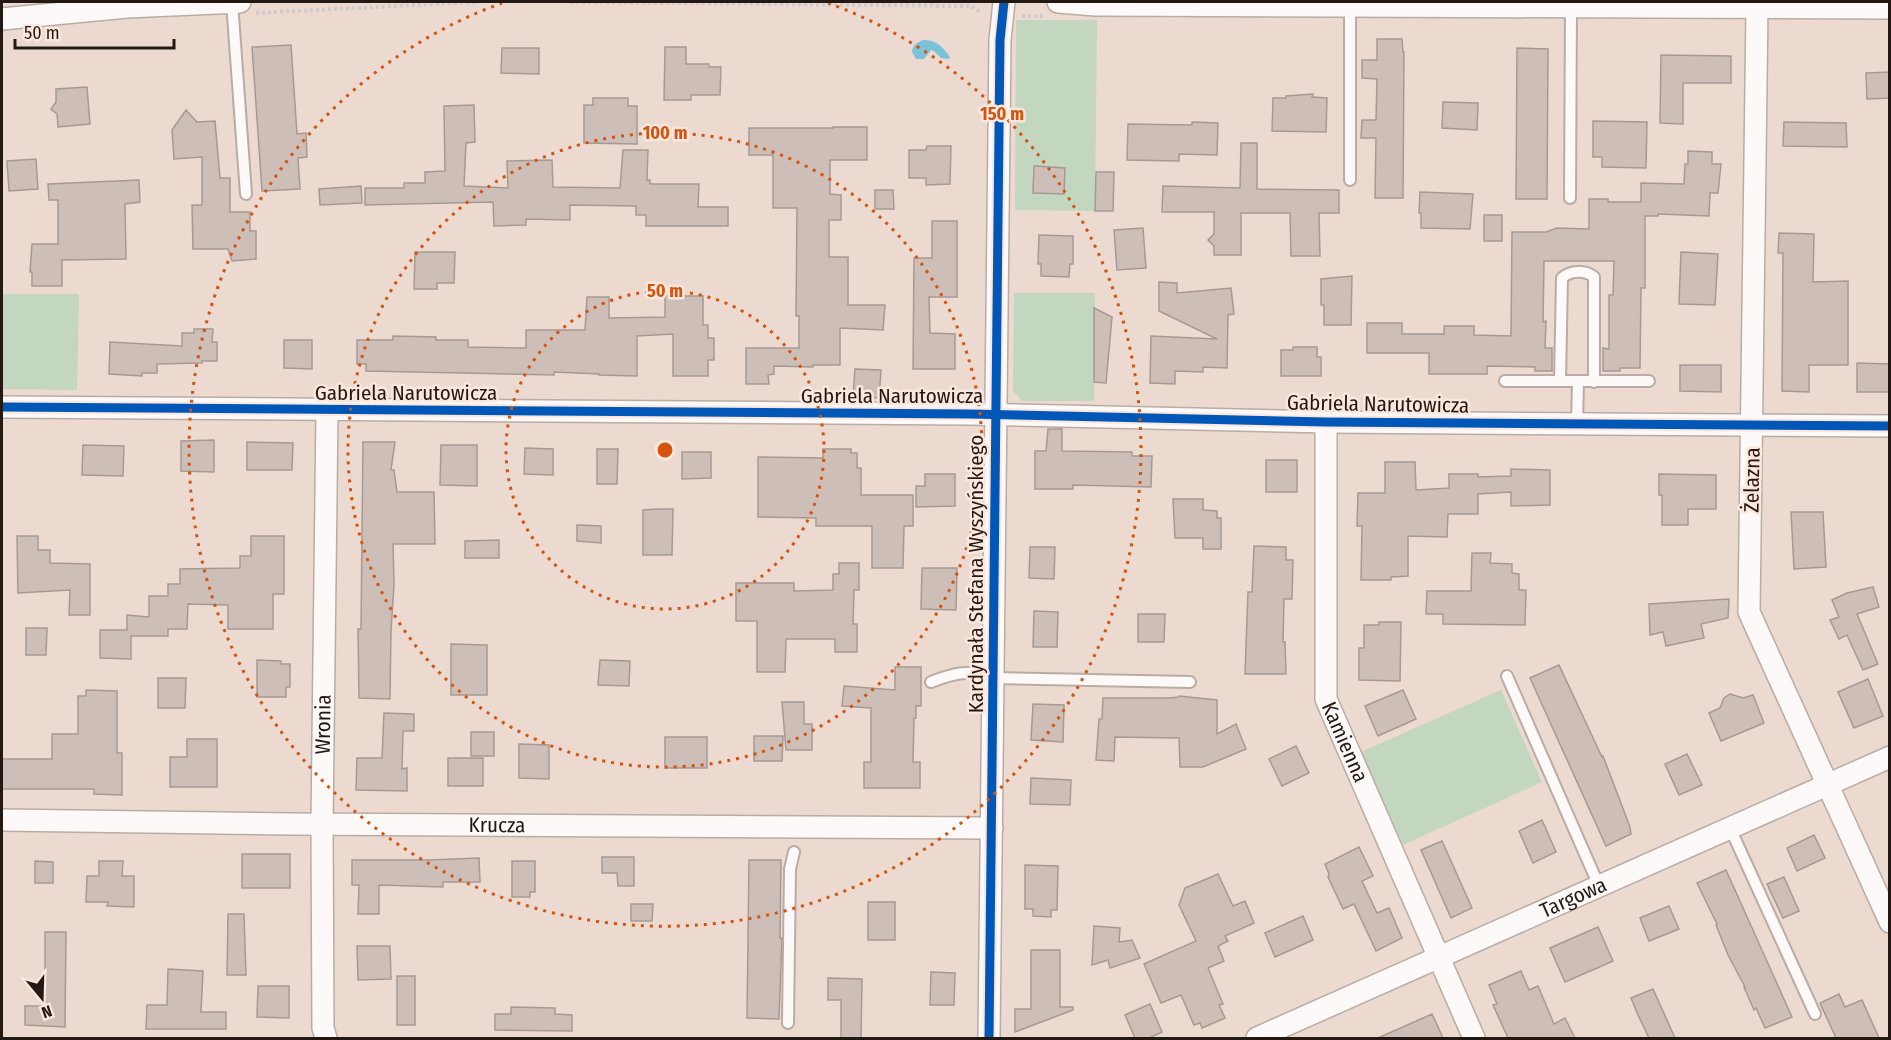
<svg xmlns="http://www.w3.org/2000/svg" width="1891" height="1040" viewBox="0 0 1891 1040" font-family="'Fira Sans Condensed',sans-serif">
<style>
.green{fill:#c3d6bf}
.water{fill:#7bc1d7}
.building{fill:#cdbfb8;stroke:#a79992;stroke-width:1.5}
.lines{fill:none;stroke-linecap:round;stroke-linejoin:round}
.lane-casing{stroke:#b9aca4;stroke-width:14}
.street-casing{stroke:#b9aca4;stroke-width:24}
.path{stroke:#d0cbc8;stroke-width:4;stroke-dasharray:3 3;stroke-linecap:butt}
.lane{stroke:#fcf9f8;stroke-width:10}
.street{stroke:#fcf9f8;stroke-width:21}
.cycleway-casing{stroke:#fbe7dd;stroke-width:13}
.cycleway{stroke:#0057b8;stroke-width:9}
.ring{fill:none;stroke:#d4530d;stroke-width:3;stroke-dasharray:3 6}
.labels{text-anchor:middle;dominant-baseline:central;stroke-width:5;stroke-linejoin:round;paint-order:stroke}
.street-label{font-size:21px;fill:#241912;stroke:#fbe7dd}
.centre{fill:#d4530d;stroke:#fbe7dd;stroke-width:3}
.ring-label{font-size:18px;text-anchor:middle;font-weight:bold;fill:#d4530d;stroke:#fbe7dd;stroke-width:5;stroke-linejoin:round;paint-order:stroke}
</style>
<rect width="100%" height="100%" fill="#ecdad1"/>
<g class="green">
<polygon points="1016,20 1097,20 1095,211 1015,210"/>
<polygon points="1014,293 1095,293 1094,401 1022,401 1013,391"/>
<polygon points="2,294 79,294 77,390 2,389"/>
<polygon points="1501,690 1542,782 1403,845 1361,752"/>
</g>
<path class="water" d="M923,40c14,0 19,6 27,17l-1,2 -8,-1 -7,-7 -3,-1 -7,9h-8l-4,-7c1,-7 4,-9 11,-12z"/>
<g class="building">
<polygon points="1377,39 1402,39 1403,52 1404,52 1403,198 1375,198 1376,138 1361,138 1362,120 1376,120 1377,79 1362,78 1362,60 1377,60"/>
<polygon points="291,45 297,134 306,133 307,157 298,158 300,189 262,191 252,47"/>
<polygon points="665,47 686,47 686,64 709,64 709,67 721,67 720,95 691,95 691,100 664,100"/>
<polygon points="502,48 539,48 539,74 501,73"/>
<polygon points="1517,48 1548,49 1547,199 1516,199"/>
<polygon points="1661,55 1731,56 1731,83 1683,83 1683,124 1660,123"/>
<polygon points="1890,72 1890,98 1867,99 1866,73"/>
<polygon points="87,87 90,124 58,127 57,114 51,109 56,102 56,89"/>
<polygon points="1313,94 1312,97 1327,98 1326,132 1272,131 1273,98 1286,98 1286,96"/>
<polygon points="593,98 628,98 628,106 637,106 637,144 584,143 584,105 593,105"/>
<polygon points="1443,102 1478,103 1477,130 1442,128"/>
<polygon points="474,105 475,142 466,143 464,186 508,188 507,161 552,160 553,187 620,188 623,150 648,150 647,180 650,180 650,184 699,184 698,207 728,207 728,226 646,226 646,215 636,215 636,206 570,205 570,220 526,219 526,225 494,226 493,202 365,205 365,188 404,188 404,183 425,183 425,172 445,171 444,106"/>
<polygon points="186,110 197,122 215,121 220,178 230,178 230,212 250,212 250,231 256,231 256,259 232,261 228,249 193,249 192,205 202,205 202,157 174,159 172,130"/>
<polygon points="1593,121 1647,122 1646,168 1602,167 1602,157 1593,157"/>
<polygon points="1192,122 1218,123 1217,155 1179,154 1179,161 1127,160 1128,124 1192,125"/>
<polygon points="1784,122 1846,123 1847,147 1783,146"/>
<polygon points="833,127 867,127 867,160 830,160 830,194 841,195 841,220 829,220 829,257 848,257 848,305 885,305 883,330 840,328 840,365 813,365 813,367 774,366 774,374 768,375 769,384 746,384 746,348 799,348 799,316 796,316 797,208 773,208 773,155 749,155 749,128 833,128"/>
<polygon points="1241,143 1257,143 1257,189 1339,190 1339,213 1319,213 1320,256 1291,256 1290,213 1241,213 1241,255 1214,255 1214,246 1208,240 1214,234 1214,212 1162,212 1163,186 1240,188"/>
<polygon points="927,146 951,146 950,184 926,185 926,178 909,178 909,150 926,150"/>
<polygon points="1688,151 1712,152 1712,164 1721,164 1718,193 1710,193 1709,216 1658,214 1658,216 1645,216 1645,288 1641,288 1640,368 1620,368 1620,371 1603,371 1603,348 1609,349 1609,295 1613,295 1614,261 1544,261 1543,322 1546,321 1545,348 1552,348 1552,371 1535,371 1535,367 1487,366 1487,374 1429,374 1429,353 1367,353 1367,323 1402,323 1402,334 1444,334 1444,326 1474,326 1474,335 1511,336 1512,232 1546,232 1557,228 1589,229 1589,199 1608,199 1608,202 1641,202 1641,183 1684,184 1685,164 1688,164"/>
<polygon points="36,159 38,189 9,191 7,161"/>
<polygon points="1034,166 1065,168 1064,194 1033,193"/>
<polygon points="1096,172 1114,172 1113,211 1095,211"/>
<polygon points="139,180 140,202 125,204 126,259 62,260 62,286 32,286 32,272 30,272 32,244 58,244 58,200 49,200 48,184"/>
<polygon points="361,186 362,203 320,205 319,189"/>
<polygon points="875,190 893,190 894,209 875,209"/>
<polygon points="1420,192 1473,194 1470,229 1421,228 1421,213 1419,213"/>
<rect x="1484" y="215" width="18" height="26"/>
<polygon points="932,221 957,221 957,297 929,297 930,333 955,334 955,369 913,369 914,258 932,258"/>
<polygon points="1143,228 1146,268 1117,270 1114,230"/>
<polygon points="1779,233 1814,234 1813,282 1848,281 1848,365 1809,365 1809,392 1782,391 1783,253 1778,253"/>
<polygon points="1039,235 1073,236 1073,264 1070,264 1069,277 1041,276 1041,264 1038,264"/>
<polygon points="415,252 455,252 454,283 437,283 437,289 414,289"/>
<polygon points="1681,252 1718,254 1715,305 1679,304"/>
<polygon points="1352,276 1351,325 1324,325 1324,305 1321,305 1321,279"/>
<polygon points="1159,282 1177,283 1177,293 1231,288 1234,314 1228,315 1227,368 1203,367 1203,372 1175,371 1175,384 1150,383 1151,336 1217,339 1159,311"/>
<polygon points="665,296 703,296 703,325 708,325 708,338 714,338 714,360 708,360 708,376 673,376 673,334 637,336 637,376 599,375 599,374 554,372 554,375 366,371 366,364 357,364 357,340 393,340 393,336 436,337 436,340 468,340 468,347 526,348 526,330 585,330 587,297 609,297 609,318 665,317"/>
<polygon points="1094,308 1112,317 1106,383 1094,382"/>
<polygon points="194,329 213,329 212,342 217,342 217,361 202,361 202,363 157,364 157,373 142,373 142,376 109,374 110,342 182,346 182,333 194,333"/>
<polygon points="284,340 312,340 312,369 284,368"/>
<polygon points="1293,347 1317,347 1317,357 1321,357 1321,376 1281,376 1281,350 1293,350"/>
<polygon points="1857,363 1890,364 1890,392 1857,392"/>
<polygon points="1680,365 1721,365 1721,392 1680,391"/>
<polygon points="855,369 881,370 879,398 853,396"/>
<polygon points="1048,429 1062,429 1062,451 1132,452 1132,456 1152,456 1151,487 1073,485 1073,489 1035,489 1035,451 1046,451"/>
<polygon points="214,440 214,472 181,471 181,441"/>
<polygon points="247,442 293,443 292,470 247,470"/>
<polygon points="363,442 395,442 391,470 394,470 397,492 434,492 435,544 393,544 394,584 391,631 390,699 359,698 358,629 361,629"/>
<polygon points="83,445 124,446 123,476 82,475"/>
<polygon points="441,445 477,445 477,486 440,485"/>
<polygon points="525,448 553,449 553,475 524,474"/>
<polygon points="597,449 618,449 617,484 597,484"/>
<polygon points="823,449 851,449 851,453 857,453 857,468 861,468 861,495 913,495 913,526 904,526 903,568 872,568 872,526 816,526 816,518 758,517 758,457 823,458"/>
<polygon points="682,452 711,452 711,478 682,479"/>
<rect x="1266" y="460" width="31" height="32"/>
<polygon points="1385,462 1415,462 1416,490 1449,488 1449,474 1478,474 1478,477 1511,476 1511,469 1550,470 1550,505 1511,506 1511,492 1478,494 1478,514 1448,514 1447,537 1408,536 1408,576 1391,577 1391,580 1361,580 1362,526 1357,526 1358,493 1385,493"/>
<polygon points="925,474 955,474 955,506 916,507 916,486 925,486"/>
<polygon points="1659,474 1716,475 1716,509 1688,509 1688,525 1662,525 1662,495 1659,495"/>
<polygon points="1173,499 1203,499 1203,510 1217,511 1217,518 1221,518 1221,549 1203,549 1203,538 1175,538"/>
<polygon points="657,509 673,509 672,555 643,555 643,510"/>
<polygon points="1791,512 1823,512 1826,567 1794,569"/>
<polygon points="577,525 601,526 601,543 577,541"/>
<polygon points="17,536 38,536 38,550 50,550 50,563 90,564 90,615 69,615 70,590 18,593"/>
<polygon points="251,536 284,536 284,594 273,594 273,629 228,629 228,605 188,604 187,629 168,629 168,636 131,636 131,659 100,658 100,630 127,630 127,615 149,617 149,596 168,596 168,584 180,584 180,569 240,568 240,556 251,556"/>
<polygon points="499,540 499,558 465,558 465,541"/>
<polygon points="1254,546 1286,547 1286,560 1293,560 1292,599 1284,599 1283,642 1285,642 1286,674 1245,674 1248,592 1252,592"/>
<polygon points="1030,547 1055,547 1054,579 1029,578"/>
<polygon points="1472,553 1491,553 1490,563 1512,564 1512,573 1519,574 1519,590 1526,590 1525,625 1443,624 1443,614 1426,614 1427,591 1471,591"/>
<polygon points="839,563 859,563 859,590 854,590 853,624 857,624 857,652 835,652 835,639 786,639 785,672 757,672 757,621 736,621 736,583 794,583 794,591 833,590 833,574 839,574"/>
<polygon points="922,568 957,568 956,610 921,609"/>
<polygon points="1873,587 1879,607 1857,614 1878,664 1863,670 1847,635 1839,639 1830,620 1839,617 1832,600 1847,593"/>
<polygon points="1729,599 1728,618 1701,624 1704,638 1666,646 1663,632 1650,635 1649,604"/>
<polygon points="1034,611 1058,612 1057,647 1033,647"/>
<polygon points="1138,614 1165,614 1164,642 1138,642"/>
<polygon points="1379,622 1401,622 1400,681 1359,680 1359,648 1364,648 1364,625 1379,625"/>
<polygon points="26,628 47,628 46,655 26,655"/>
<polygon points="451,644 487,645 487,695 451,695"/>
<polygon points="257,660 281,661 281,664 290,664 290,687 286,687 286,697 257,697"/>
<polygon points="600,660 630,661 629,686 598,685"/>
<polygon points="1559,665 1602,757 1603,756 1630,827 1631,834 1606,846 1530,678"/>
<polygon points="895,667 921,667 921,706 916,706 916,718 914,718 913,762 920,762 920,788 864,788 864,762 871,762 871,708 842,706 844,686 895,690"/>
<polygon points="158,678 186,678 185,708 158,708"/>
<polygon points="1868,679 1883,716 1854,728 1838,692"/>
<polygon points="86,690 117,691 117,753 122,753 122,795 94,794 94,789 2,789 2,759 52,759 52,734 78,734 78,696 86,696"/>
<polygon points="1403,690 1416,719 1378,736 1365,706"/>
<polygon points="1730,694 1743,698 1753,695 1764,723 1721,741 1709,713 1720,708 1724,698"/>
<polygon points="1179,696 1217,700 1217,734 1236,724 1246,749 1203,767 1180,767 1179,738 1115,737 1114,761 1096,760 1099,719 1102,719 1103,698 1169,698 1178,697"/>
<polygon points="782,702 804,702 804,724 812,724 812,750 786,750"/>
<polygon points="1033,704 1064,705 1063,742 1031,740"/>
<polygon points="384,713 414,714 414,731 403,731 402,769 407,768 407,791 356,790 357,758 382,758"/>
<rect x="471" y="732" width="23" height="24"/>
<polygon points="754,736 783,736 782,761 754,761"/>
<rect x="665" y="737" width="42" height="31"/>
<polygon points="187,739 217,739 217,787 170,787 170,757 187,757"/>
<polygon points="519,744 549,745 549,779 519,778"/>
<polygon points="1296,746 1309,773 1282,786 1269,759"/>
<polygon points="1687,754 1702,785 1679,795 1665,764"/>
<rect x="448" y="758" width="35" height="28"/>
<polygon points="1031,778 1071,780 1070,805 1030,804"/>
<polygon points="1542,820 1556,852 1533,863 1519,831"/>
<polygon points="1814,835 1825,858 1797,871 1787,848"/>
<polygon points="1442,841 1472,908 1451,918 1421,850"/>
<polygon points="1359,847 1373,876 1362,881 1377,913 1389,908 1402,938 1376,951 1354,904 1343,909 1328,877 1329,874 1325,864"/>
<rect x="242" y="854" width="48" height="34"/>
<polygon points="602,857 634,857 634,886 618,886 617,873 602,873"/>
<polygon points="479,858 480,882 443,882 443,887 379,885 379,914 358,914 359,885 352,885 352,860 429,860"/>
<polygon points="749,860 781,860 780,938 782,938 779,1019 747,1018"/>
<polygon points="35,861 53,862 53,883 35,883"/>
<polygon points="99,861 123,861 122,876 134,876 134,907 107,906 108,902 86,902 87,876 99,876"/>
<polygon points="512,861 535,861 535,892 530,892 530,897 512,897"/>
<polygon points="1025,865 1058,866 1057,910 1051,910 1051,917 1033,916 1033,909 1025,909"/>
<polygon points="1726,870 1792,1017 1765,1028 1756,1008 1754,1010 1744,987 1745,987 1728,955 1716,925 1717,924 1697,883"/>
<polygon points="1218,874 1233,906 1245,901 1254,923 1225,936 1228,941 1218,946 1224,961 1208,968 1223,1004 1219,1005 1225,1018 1202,1028 1200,1023 1194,1025 1181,995 1161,1003 1144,964 1196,941 1179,905 1185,888"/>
<polygon points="1784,877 1799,911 1783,918 1767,884"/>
<rect x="868" y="902" width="27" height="38"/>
<polygon points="631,904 653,904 652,921 631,921"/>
<polygon points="1669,906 1679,929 1649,941 1640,918"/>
<polygon points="228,914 244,914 246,975 227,975"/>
<polygon points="1303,916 1313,940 1275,957 1265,933"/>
<polygon points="1094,926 1120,928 1119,942 1132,940 1140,958 1110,968 1108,960 1092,965"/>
<polygon points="1598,927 1613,961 1565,982 1550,948"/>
<polygon points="45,932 66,932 65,1027 25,1025 25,1006 45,1006"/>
<polygon points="357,946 390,946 391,979 358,980"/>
<polygon points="1031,950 1060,950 1060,1007 1073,1007 1073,1010 1015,1032 1015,1009 1031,1009"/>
<polygon points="168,969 203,971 201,1012 226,1012 226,1029 146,1029 147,1005 167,1005"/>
<polygon points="1521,971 1529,990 1538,986 1554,1024 1565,1018 1575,1038 1508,1038 1493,1005 1497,1004 1489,985"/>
<polygon points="931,972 955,973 954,1005 930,1005"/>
<rect x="397" y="976" width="18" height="49"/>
<polygon points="828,978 862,979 861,1038 841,1038 841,1000 828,1000"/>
<polygon points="258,986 289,986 289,1018 257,1017"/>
<polygon points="1653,989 1675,1038 1649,1038 1638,1015 1631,998"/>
<polygon points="1839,994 1845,1007 1862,1000 1879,1038 1836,1038 1820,1003"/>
<polygon points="1150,1004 1162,1032 1149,1038 1135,1038 1125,1015"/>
<polygon points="511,1007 555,1008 555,1014 572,1015 572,1031 495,1030 495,1014 511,1014"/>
<polygon points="1432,1014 1443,1038 1378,1038"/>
</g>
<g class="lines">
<defs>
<g id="lane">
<polyline points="232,2 246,194"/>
<polyline points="1350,180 1350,6"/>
<polyline points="1570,198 1571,7"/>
<polyline points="1505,381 1649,381"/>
<path d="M1560,381l2,-103c9,-8 23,-8 32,-1v105"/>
<polyline points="1577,424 1578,382"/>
<polyline points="1507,676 1599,886"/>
<path d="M931,682c23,-9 38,-13 62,-4l197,4"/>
<polyline points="1730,828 1815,1014"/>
<polyline points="788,1023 790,869 794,852"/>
</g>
<g id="street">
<polyline points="1058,2 1095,5 1890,8"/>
<polyline points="1757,8 1749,612 1890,922"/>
<polyline points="2,19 127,7 240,2"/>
<polyline points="2,407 969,414 1326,422 1890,426"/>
<path id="s1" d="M1326,422v277l148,339"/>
<path id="s2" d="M2,820l289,4 701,4"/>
<path id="s3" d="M326,1038l-3,-10 -1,-204 5,-413"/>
<polyline points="989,1038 1000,40 1004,2"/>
<path id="s4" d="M1257,1038l633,-281"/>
</g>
</defs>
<use href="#lane" class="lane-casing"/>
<use href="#street" class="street-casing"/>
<g class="path">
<polyline points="570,2 971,6 982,13"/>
<polyline points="256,13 477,2"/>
<polyline points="1022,16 1045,16"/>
</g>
<use href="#lane" class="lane"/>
<use href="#street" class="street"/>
<defs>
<g id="cycleway">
<polyline points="2,407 969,414 1326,422 1890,426"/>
<polyline points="989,1038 1000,40 1004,2"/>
</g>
</defs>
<use href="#cycleway" class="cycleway-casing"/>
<use href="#cycleway" class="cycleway"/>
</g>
<g class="ring">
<circle cx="665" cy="450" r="159"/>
<circle cx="665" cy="450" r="317"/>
<path d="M828 3A476 476 0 1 1 502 3"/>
</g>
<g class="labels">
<g class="street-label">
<text x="406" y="393">Gabriela Narutowicza</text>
<text x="892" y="396">Gabriela Narutowicza</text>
<text transform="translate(1378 404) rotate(1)">Gabriela Narutowicza</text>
<text transform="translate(1752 480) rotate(-89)">Żelazna</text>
<text transform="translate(976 574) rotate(-90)">Kardynała Stefana Wyszyńskiego</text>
<text stroke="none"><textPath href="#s3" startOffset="314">Wronia</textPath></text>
<text stroke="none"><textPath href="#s1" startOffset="324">Kamienna</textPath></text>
<text stroke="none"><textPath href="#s2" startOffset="495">Krucza</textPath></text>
<text stroke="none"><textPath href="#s4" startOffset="346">Targowa</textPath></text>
</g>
</g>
<circle cx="665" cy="450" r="9" class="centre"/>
<g class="ring-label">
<text x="1002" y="120">150 m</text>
<text x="665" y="139">100 m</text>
<text x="665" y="297">50 m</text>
</g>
<rect width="1891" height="1040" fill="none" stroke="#241912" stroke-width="6"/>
<g transform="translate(42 998) rotate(161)" stroke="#fbe7dd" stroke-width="4.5" paint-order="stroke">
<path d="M0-4.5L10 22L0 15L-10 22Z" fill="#241912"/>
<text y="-9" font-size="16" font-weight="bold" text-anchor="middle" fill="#241912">N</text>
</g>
<path d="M15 39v9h159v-9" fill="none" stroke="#241912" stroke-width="3"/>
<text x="24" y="39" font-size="18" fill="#241912" stroke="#fbe7dd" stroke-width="4.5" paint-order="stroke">50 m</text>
</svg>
